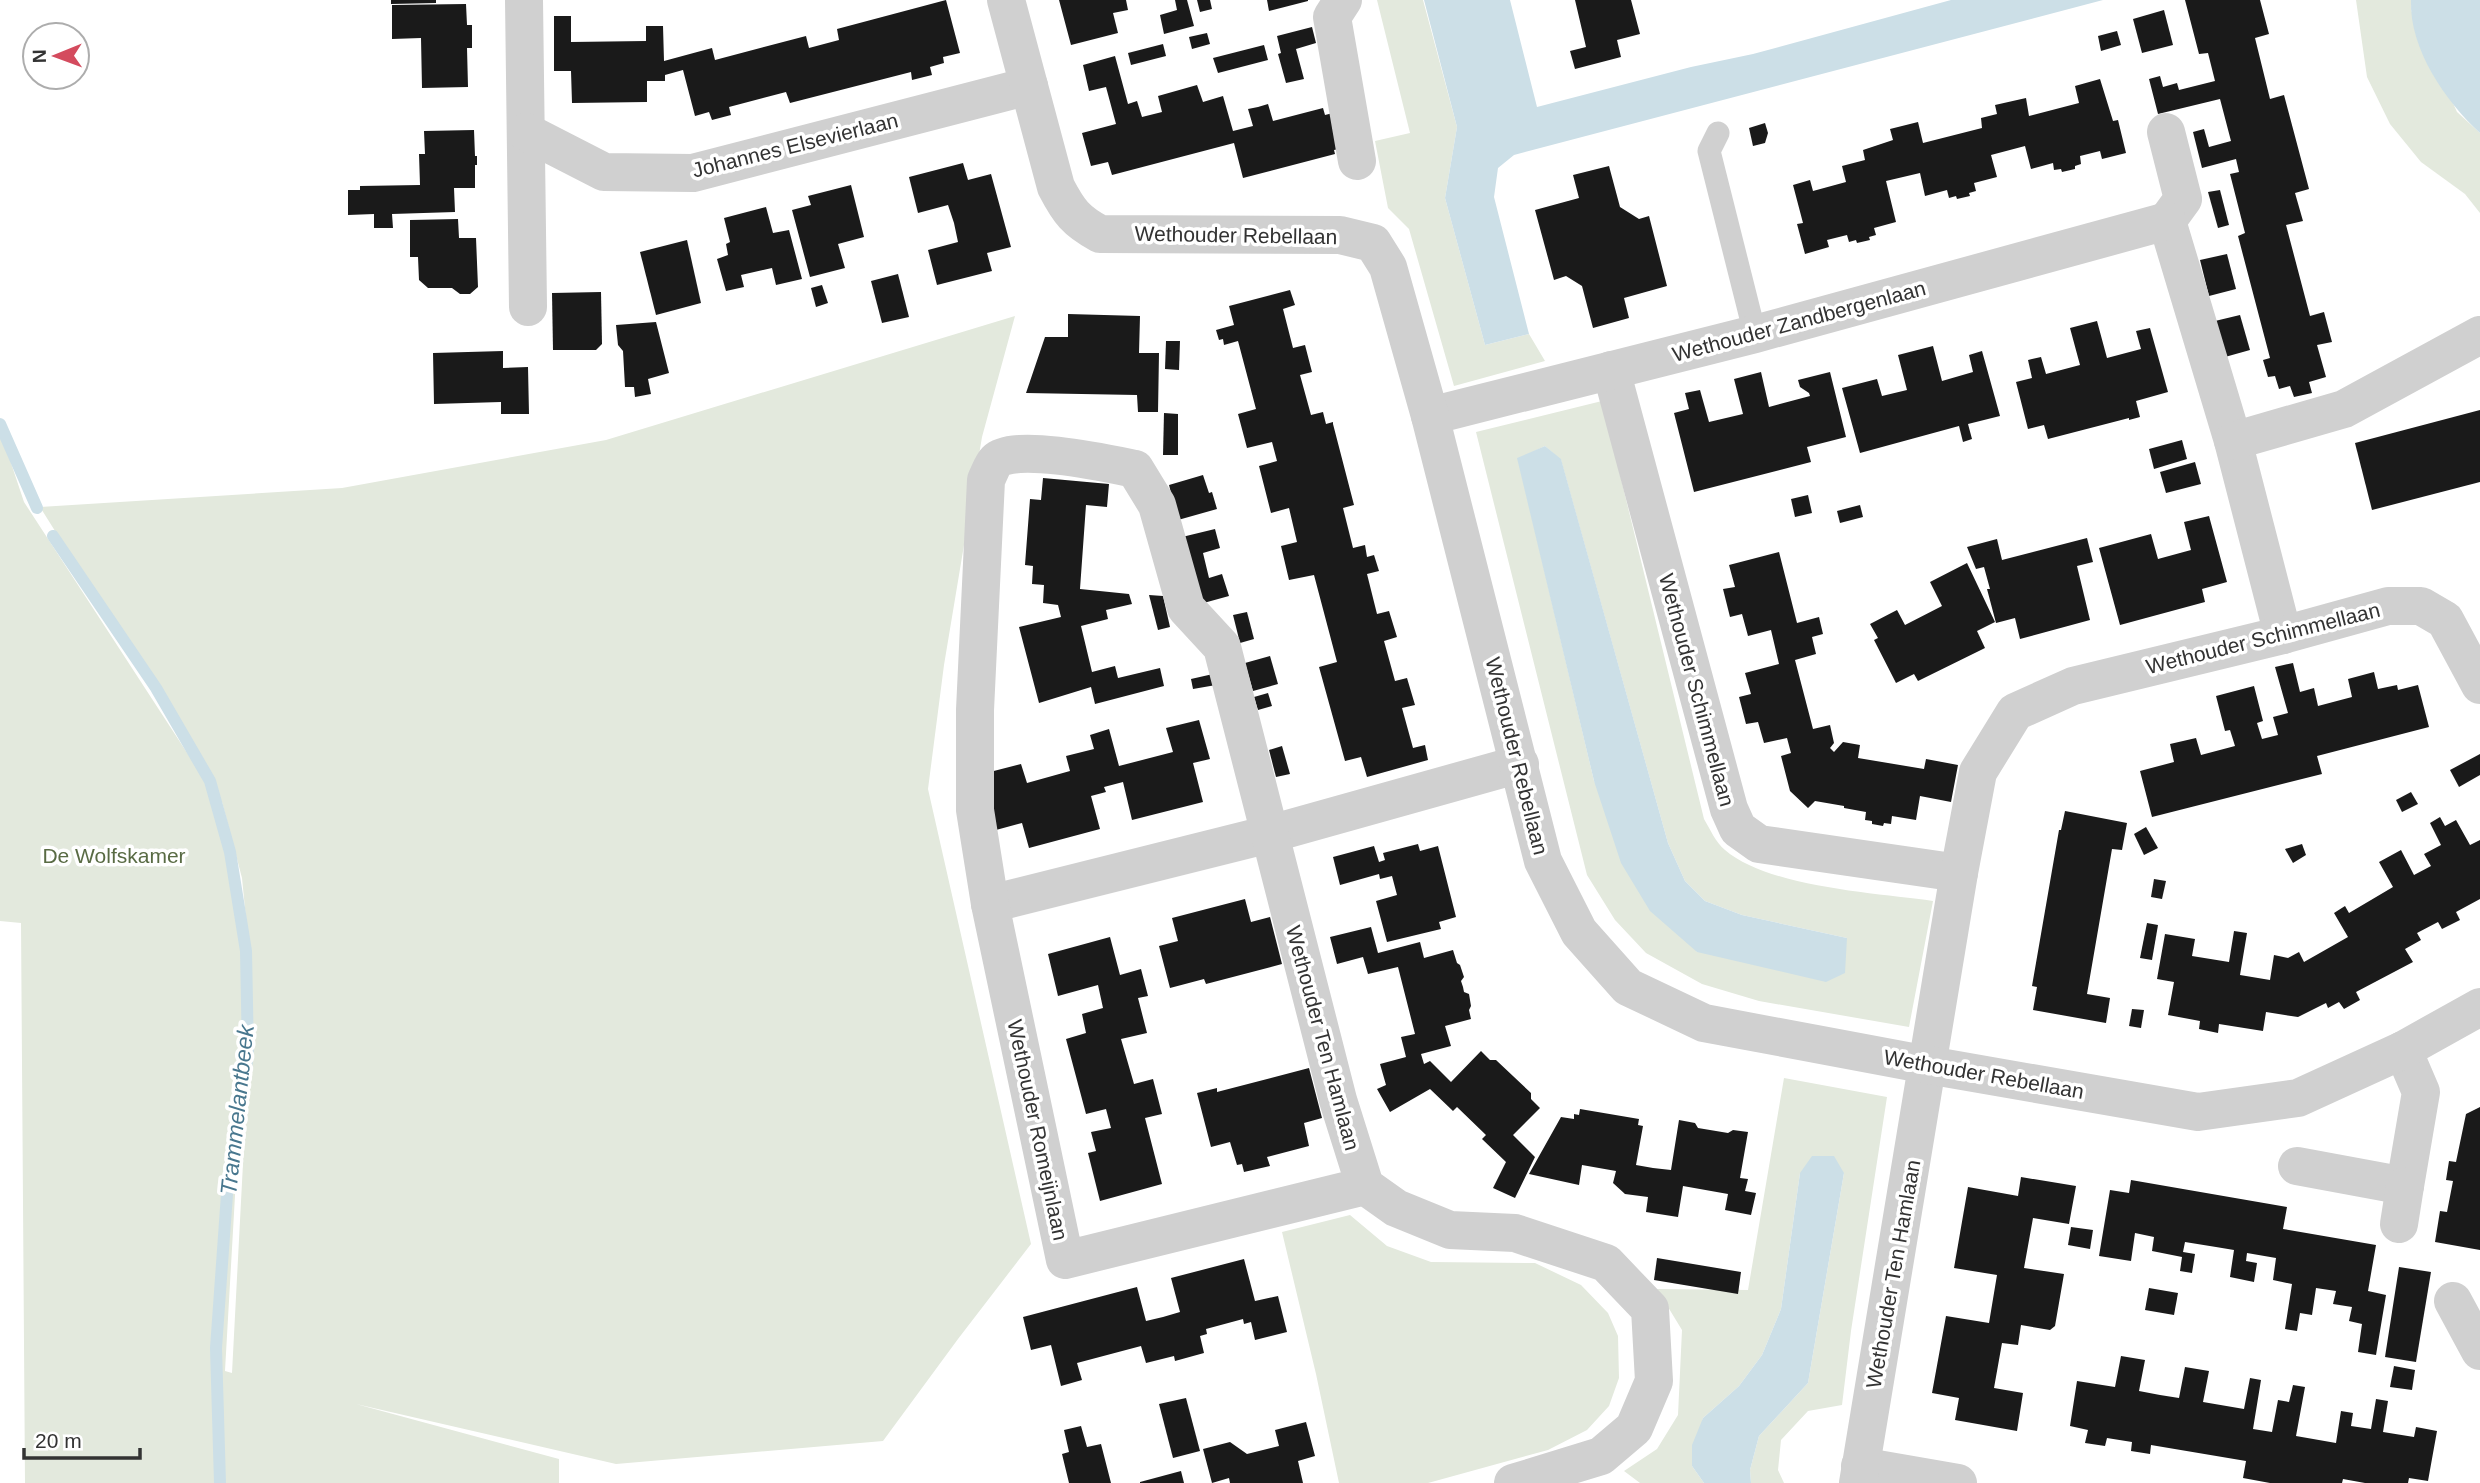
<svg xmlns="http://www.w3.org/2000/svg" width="2480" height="1483" viewBox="0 0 2480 1483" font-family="Arial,sans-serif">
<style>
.green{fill:#e3e9dd;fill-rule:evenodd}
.water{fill:#ccdfe7}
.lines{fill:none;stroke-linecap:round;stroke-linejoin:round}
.stream{stroke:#ccdfe7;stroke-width:12}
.building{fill:#1a1a1a}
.service{stroke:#d0d0d0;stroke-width:23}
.minor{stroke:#d0d0d0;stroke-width:38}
.tertiary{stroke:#d0d0d0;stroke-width:38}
.labels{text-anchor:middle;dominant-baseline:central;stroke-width:7;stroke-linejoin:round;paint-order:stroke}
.street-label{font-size:21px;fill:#333;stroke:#fff}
.park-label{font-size:21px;fill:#596b44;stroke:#fff}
.water-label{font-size:23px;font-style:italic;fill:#48778e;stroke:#fff}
</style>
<rect width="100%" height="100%" fill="#fff"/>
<g class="green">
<polygon points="1377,0 1423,0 1457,127 1445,198 1485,345 1529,334 1545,361 1454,386 1409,229 1388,208 1375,141 1410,133"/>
<polygon points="2356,0 2411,0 2411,10 2457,112 2480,133 2480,213 2465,194 2421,162 2390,124 2367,77"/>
<path d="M1015,316l-33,121 -38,228 -16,124 103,455 -73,95 -75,102 -267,23 -260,-60 203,55v24h-534l-4,-560 -21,-2v-491l24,72 197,303 28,144 -7,-71 -20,-76 -34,-59 -148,-236 302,-19 264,-48zM249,950l1,80 -18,343 -7,-2z"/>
<path d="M1602,401l102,418c6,10 12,24 21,31 43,37 150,43 208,51l-24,126 -150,-26 -57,-17 -56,-31 -31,-33 -28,-45 -111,-443zM1545,446l16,14 107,383 17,38 20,20 37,14 105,23 -150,14 -103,-171 -76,-322z"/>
<polygon points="1784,1078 1887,1097 1851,1331 1842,1405 1808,1411 1781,1440 1778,1470 1784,1483 1751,1483 1750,1470 1759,1436 1808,1383 1844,1173 1800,1173 1781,1309 1762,1355 1739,1386 1703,1418 1692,1466 1704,1483 1640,1483 1624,1471 1657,1449 1678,1415 1682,1330 1657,1289 1748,1290"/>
<polygon points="1350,1215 1387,1246 1431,1262 1535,1263 1581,1285 1608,1313 1618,1336 1619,1378 1609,1406 1587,1430 1548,1450 1428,1483 1339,1483 1316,1374 1282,1232"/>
</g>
<g class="water">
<polygon points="1424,0 1510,0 1537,107 1691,67 1753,54 1951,0 2103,0 1514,155 1498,168 1494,197 1529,334 1485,345 1445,198 1457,127"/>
<path d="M2411,0h69v133c-34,-31 -71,-84 -69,-133z"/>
<polygon points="1545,446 1561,459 1668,843 1685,881 1705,901 1742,915 1847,938 1845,973 1826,982 1697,952 1650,911 1621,863 1594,781 1517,458"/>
<polygon points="1812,1156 1834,1156 1844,1173 1808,1383 1759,1436 1750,1470 1751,1483 1704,1483 1692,1466 1692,1445 1703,1418 1739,1386 1762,1355 1781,1309 1800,1173"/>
</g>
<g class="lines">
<g class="stream">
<polyline points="0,424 37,508"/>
<polyline points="53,536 156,688 210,781 230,852 246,951 248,1055 228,1180 216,1348 220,1483"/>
</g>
</g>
<g class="building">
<polygon points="391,0 436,0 436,3 391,4"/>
<polygon points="946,0 960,53 943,57 944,63 930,67 932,75 912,80 911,72 790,103 786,92 729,107 731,115 712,120 709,112 695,116 683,70 665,75 665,81 647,81 647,102 572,103 571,71 554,71 554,16 571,16 571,42 646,41 646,26 663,26 664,61 712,48 715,60 806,36 809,48 839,40 837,29"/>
<polygon points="1059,0 1126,0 1128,10 1113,13 1118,33 1071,45"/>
<polygon points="1175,0 1187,0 1194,26 1164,34 1160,15 1177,10"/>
<polygon points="1197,0 1210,0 1212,9 1200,12"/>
<polygon points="1267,0 1308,0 1308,1 1269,11"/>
<polygon points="1575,0 1631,0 1640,34 1617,40 1621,57 1575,69 1570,51 1586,47"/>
<polygon points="2185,0 2260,0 2269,34 2255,38 2270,99 2284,95 2309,189 2295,193 2303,221 2286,225 2310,316 2324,312 2332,342 2317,345 2326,377 2309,382 2312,393 2294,397 2290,386 2279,389 2275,376 2268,377 2263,360 2270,358 2238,236 2245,233 2230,174 2239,172 2236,159 2202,168 2193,132 2204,129 2209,147 2231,141 2220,99 2158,114 2149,79 2160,76 2163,87 2177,83 2179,90 2215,81 2208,53 2199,54"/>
<polygon points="466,4 467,25 472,25 472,48 467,48 468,87 422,88 421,38 392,39 392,5"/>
<polygon points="2164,10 2173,45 2142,53 2133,19"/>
<polygon points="1312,27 1316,43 1296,49 1304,79 1286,83 1278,54 1281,53 1277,36"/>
<polygon points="2117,31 2121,45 2101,51 2098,36"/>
<polygon points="1207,33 1210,44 1192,49 1189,37"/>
<polygon points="1163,44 1166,56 1131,65 1128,53"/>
<polygon points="1264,45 1268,60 1218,73 1213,58"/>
<polygon points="1115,56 1128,104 1137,101 1142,117 1162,112 1158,96 1197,85 1203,102 1223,96 1233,131 1253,126 1248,109 1258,107 1268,104 1273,121 1323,108 1325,115 1333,113 1343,148 1334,150 1335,154 1243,178 1234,143 1112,175 1108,162 1091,166 1082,133 1116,124 1106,87 1089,91 1083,65"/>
<polygon points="2100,79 2113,121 2118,120 2126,153 2102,159 2100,151 2080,156 2081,164 2075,166 2075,169 2062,172 2061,169 2054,170 2053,163 2031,169 2025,146 1991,155 1997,177 1974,183 1976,191 1969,193 1970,196 1957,199 1956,196 1949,198 1947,190 1925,196 1920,173 1886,181 1896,222 1874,228 1876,235 1869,237 1870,240 1857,243 1856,240 1849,242 1847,235 1827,240 1829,247 1805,254 1797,224 1803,223 1793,185 1810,180 1813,191 1846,182 1842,166 1865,160 1863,150 1893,140 1890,129 1918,122 1923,143 1982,128 1981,118 1997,114 1995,105 2026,98 2029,116 2079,103 2075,86"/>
<polygon points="1765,123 1768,133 1765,143 1753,146 1749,128"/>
<polygon points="474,130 475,156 477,156 477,165 475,165 475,188 454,188 455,212 392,214 393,228 374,228 374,214 348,215 348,190 360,190 360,186 420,185 419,154 425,154 424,131"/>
<polygon points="963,163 968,180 991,174 1011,247 987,253 992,271 937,285 928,250 958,242 954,223 948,205 918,213 909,177"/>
<polygon points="1609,166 1620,207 1639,219 1649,216 1667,286 1624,298 1629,318 1593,328 1582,286 1566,276 1554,280 1535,210 1579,198 1573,175"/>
<polygon points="851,185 864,237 838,244 845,268 810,277 792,210 811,205 808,196"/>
<polygon points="2220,190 2229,225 2218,228 2208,192"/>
<polygon points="766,207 773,233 789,230 802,279 776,285 772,268 741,275 744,287 726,291 717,259 728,255 726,244 730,242 724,218"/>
<polygon points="458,219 459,238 476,238 478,287 470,294 460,294 452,288 428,288 419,280 418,257 410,257 410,220"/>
<polygon points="687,240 701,303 656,315 640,252"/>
<polygon points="2227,254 2236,289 2209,296 2200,260"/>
<polygon points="898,274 909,317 882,323 871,281"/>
<polygon points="822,285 828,303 816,307 811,288"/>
<polygon points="1290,290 1295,305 1283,309 1293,348 1305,345 1312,372 1300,375 1311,415 1323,412 1326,424 1333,422 1333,424 1354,505 1343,508 1353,548 1365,545 1367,557 1374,555 1379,571 1367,574 1377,614 1389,611 1397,637 1384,641 1395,681 1407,678 1415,705 1402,708 1413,748 1425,745 1428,760 1367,777 1361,757 1345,761 1319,667 1337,662 1314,575 1289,580 1281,546 1297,542 1289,508 1271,513 1259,466 1277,461 1272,442 1247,448 1238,414 1256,409 1238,341 1224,345 1223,339 1219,340 1216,330 1234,325 1229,306"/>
<polygon points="601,292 602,344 596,350 553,350 552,293"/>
<polygon points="1068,314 1140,316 1139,353 1159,353 1158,412 1138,412 1137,395 1026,393 1045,337 1068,337"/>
<polygon points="2240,315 2250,350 2225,357 2215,321"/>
<polygon points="2097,321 2107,358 2141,349 2136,331 2150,328 2168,392 2136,401 2140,417 2129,420 2129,418 2048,439 2044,425 2028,429 2016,382 2032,378 2028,360 2041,357 2046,374 2080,365 2070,328"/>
<polygon points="656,322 669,373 648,379 651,394 635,397 634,387 625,387 623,351 618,345 616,325"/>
<polygon points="1166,341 1180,341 1179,370 1165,369"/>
<polygon points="1933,346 1942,381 1973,372 1969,355 1982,351 2000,416 1968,424 1972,439 1963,442 1959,426 1860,453 1842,388 1877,379 1882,396 1907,390 1898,355"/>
<polygon points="503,351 503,368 528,367 529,414 501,414 501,402 434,404 433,353"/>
<polygon points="1761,372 1769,407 1810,396 1809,393 1800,387 1798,380 1830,372 1846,437 1807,447 1811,462 1694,492 1674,413 1689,409 1685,393 1700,390 1709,422 1743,414 1734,379"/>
<polygon points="2480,410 2480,482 2372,510 2355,443"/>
<polygon points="1164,413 1178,414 1178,455 1163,455"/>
<polygon points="2182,440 2187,459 2154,469 2149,449"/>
<polygon points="2195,462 2201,484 2166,493 2160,472"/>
<polygon points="1203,475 1209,493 1212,492 1217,509 1178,520 1169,485"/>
<polygon points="1043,478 1109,484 1107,507 1086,505 1080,589 1129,594 1132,604 1106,610 1108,619 1081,626 1092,672 1115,666 1118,678 1160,668 1164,686 1095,704 1091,687 1039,703 1019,627 1061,617 1058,605 1043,603 1044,585 1032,584 1033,566 1025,565 1030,499 1041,500"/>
<polygon points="1808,495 1812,513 1795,517 1791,499"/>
<polygon points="1860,505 1863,517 1840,523 1837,511"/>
<polygon points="2209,516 2227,582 2202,589 2205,602 2120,625 2099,548 2151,534 2158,559 2191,550 2184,522"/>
<polygon points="1215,529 1220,548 1203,553 1209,578 1222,574 1229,596 1200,604 1182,537"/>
<polygon points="2087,538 2093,562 2077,566 2090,620 2020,639 2015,618 1996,623 1987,589 1990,589 1984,567 1976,569 1967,547 1997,539 2002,560"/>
<polygon points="1779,552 1797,623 1819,617 1823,634 1812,637 1816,654 1795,660 1813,729 1830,725 1834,743 1830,748 1834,752 1843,742 1860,745 1858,758 1924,769 1926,759 1958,765 1951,802 1920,796 1916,820 1892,816 1891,824 1884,823 1883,826 1872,824 1872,821 1865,820 1866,812 1844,808 1844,806 1815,801 1808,808 1790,791 1781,756 1791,753 1787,738 1764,743 1758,722 1746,724 1739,697 1751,694 1745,673 1779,664 1771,630 1748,636 1742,614 1730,617 1723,589 1735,587 1729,565"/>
<polygon points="1967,563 1995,622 1977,631 1985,648 1918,681 1914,674 1896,683 1874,640 1878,638 1870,624 1897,610 1905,625 1942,606 1930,582"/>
<polygon points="1149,595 1163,596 1170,627 1158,630"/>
<polygon points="1247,612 1254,639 1240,643 1233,615"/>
<polygon points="1270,656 1278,684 1253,691 1245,663"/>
<polygon points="2293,663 2300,692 2314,688 2318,706 2352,697 2348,679 2374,672 2378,689 2397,685 2398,690 2418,685 2429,727 2317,756 2322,774 2152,817 2140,771 2174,762 2170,744 2196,738 2201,755 2235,746 2230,730 2225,731 2216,696 2254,686 2263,721 2257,723 2262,739 2278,735 2273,717 2288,713 2275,667"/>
<polygon points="1213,674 1216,685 1193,689 1191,679"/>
<polygon points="1268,693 1272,706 1258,710 1254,697"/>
<polygon points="1199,720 1210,759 1193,763 1203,802 1132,820 1123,782 1104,787 1106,792 1091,796 1100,829 1029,848 1022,823 996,830 986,773 1021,764 1027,783 1070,771 1066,756 1094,749 1090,735 1109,729 1119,766 1173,752 1166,728"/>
<polygon points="1282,746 1290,774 1276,777 1269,750"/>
<polygon points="2480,754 2480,775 2459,787 2450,770"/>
<polygon points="2411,792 2418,804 2402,812 2396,800"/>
<polygon points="2065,811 2127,823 2122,850 2112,849 2087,994 2110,998 2106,1023 2033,1010 2037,987 2032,986 2059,830 2061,830"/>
<polygon points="2440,817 2445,826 2456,820 2470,845 2480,840 2480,899 2456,912 2460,920 2442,929 2438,922 2417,933 2421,940 2405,949 2413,962 2356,992 2360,1000 2344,1009 2339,1002 2328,1008 2326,1003 2298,1017 2266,1012 2263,1031 2219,1024 2218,1033 2199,1029 2200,1021 2168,1015 2174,982 2157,979 2165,934 2195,939 2192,956 2229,962 2234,931 2247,933 2240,975 2270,980 2274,955 2288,958 2299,952 2304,962 2348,937 2334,913 2345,906 2349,913 2393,887 2379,862 2401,850 2414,875 2431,866 2424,854 2441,845 2430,823"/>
<polygon points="2146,827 2158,848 2144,855 2134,834"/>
<polygon points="1418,844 1420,851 1438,846 1456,917 1439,922 1441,929 1387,942 1376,901 1397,895 1392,876 1380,879 1379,874 1340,885 1333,857 1374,846 1379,862 1385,860 1383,853"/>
<polygon points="2302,844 2306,855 2293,863 2285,849"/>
<polygon points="2154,879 2166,881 2162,899 2151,897"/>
<polygon points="1245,899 1251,922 1270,917 1282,964 1206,984 1204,979 1170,988 1159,946 1178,941 1172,918"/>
<polygon points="2147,923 2158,925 2152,960 2140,958"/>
<polygon points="1371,927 1378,953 1420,942 1424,958 1453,950 1457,963 1460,965 1464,977 1461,981 1463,987 1464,992 1469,994 1471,1006 1469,1010 1471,1019 1445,1026 1451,1046 1421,1054 1424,1064 1430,1061 1451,1082 1481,1051 1490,1060 1496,1060 1531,1093 1531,1099 1540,1108 1513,1135 1535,1157 1515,1198 1493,1188 1506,1162 1482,1139 1486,1135 1457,1107 1453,1111 1430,1089 1390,1112 1377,1089 1386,1085 1380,1064 1406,1057 1401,1037 1415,1034 1398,967 1368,974 1363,957 1337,964 1330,937"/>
<polygon points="1110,937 1120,975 1141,969 1148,996 1138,998 1147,1033 1121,1039 1134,1084 1153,1079 1162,1114 1145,1118 1162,1184 1100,1201 1088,1153 1096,1151 1091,1132 1111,1128 1106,1109 1086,1114 1066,1039 1086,1033 1082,1014 1103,1008 1098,985 1058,996 1048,954"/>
<polygon points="2132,1009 2144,1010 2141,1028 2129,1026"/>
<polygon points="1309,1068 1322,1118 1304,1123 1309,1146 1267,1157 1270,1166 1244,1172 1242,1164 1237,1165 1230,1142 1211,1147 1197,1093 1217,1088 1217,1092"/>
<polygon points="2480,1107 2480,1250 2435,1242 2440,1211 2447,1212 2453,1181 2446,1180 2449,1161 2456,1162 2466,1114"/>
<polygon points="1580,1109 1639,1119 1638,1125 1643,1126 1636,1165 1653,1168 1671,1170 1679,1120 1695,1123 1698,1128 1728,1133 1733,1130 1748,1132 1740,1178 1748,1179 1745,1191 1756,1193 1751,1215 1725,1210 1728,1194 1683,1186 1678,1217 1646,1212 1648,1197 1625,1194 1613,1183 1616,1171 1582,1165 1579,1185 1529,1174 1561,1117 1574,1119 1574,1114 1579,1115"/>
<polygon points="2021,1177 2076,1186 2069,1224 2033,1218 2024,1268 2064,1274 2055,1326 2050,1330 2021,1325 2018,1345 2002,1343 1994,1388 2023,1393 2017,1431 1955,1420 1959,1398 1932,1393 1946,1316 1989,1323 1997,1275 1954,1268 1968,1187 2018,1196"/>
<polygon points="2131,1180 2287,1207 2283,1229 2376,1245 2368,1291 2386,1295 2376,1355 2358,1352 2362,1324 2349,1321 2352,1307 2333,1304 2336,1291 2316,1288 2312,1315 2300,1313 2297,1331 2285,1329 2292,1284 2273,1280 2276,1258 2247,1253 2246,1261 2257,1263 2254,1282 2230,1277 2234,1250 2216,1247 2185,1242 2183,1252 2195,1254 2192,1273 2180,1271 2182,1257 2152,1251 2154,1237 2135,1233 2131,1261 2099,1256 2110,1190 2129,1193"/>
<polygon points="2071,1227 2093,1230 2090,1249 2068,1245"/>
<polygon points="1657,1258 1741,1272 1738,1294 1654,1280"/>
<polygon points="1244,1259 1255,1301 1278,1296 1287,1332 1255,1340 1251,1322 1244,1324 1243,1319 1206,1329 1207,1334 1200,1336 1204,1353 1175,1361 1174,1356 1146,1363 1141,1346 1077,1363 1082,1380 1061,1386 1051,1345 1031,1350 1023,1317 1137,1287 1146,1321 1163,1317 1180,1312 1171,1278"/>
<polygon points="2399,1267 2431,1272 2416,1362 2385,1357"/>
<polygon points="2149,1288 2178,1293 2174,1315 2145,1310"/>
<polygon points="2121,1356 2145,1360 2139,1391 2160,1395 2179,1398 2185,1367 2209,1371 2203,1402 2244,1409 2250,1378 2261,1380 2253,1429 2272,1432 2278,1400 2289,1402 2293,1385 2305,1387 2296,1436 2336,1443 2341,1411 2353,1413 2351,1426 2371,1429 2376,1399 2388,1401 2383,1432 2414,1437 2416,1427 2437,1431 2428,1481 2409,1478 2408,1483 2365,1483 2343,1479 2342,1483 2270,1483 2243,1478 2246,1461 2151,1445 2150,1454 2131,1451 2132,1442 2107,1438 2105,1446 2085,1443 2088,1430 2070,1426 2077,1381 2115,1387"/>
<polygon points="2394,1366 2415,1370 2412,1390 2390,1387"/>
<polygon points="1186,1398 1200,1451 1173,1458 1159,1404"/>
<polygon points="1306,1422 1315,1456 1298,1461 1303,1483 1230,1483 1229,1478 1212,1483 1203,1449 1230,1442 1247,1454 1279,1446 1275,1430"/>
<polygon points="1081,1426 1087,1447 1101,1444 1111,1483 1069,1483 1062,1454 1069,1452 1064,1430"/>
<polygon points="1181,1471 1184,1483 1140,1483 1140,1482"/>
</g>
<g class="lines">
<polyline class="service" points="1718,133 1709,151 1755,334"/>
<g class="minor">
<polyline points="524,0 528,307"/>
<polyline points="1343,0 1332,17 1357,161"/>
<polyline points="526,132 604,172 693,173 1029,86"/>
<polyline points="2166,132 2183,199 2167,221 2233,441 2283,635"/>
<polyline points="1611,370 1729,809 1738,829 1759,844 1959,873"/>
<polyline points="1430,416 1755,334 2167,221"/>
<polyline points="2233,441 2344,409 2480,335"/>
<polyline points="990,904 1270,834 1520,764"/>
<polyline points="2297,1166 2405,1186 2421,1092 2403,1050"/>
<path d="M1365,1186l-300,74 -75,-356 -15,-94v-100l11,-230c3,-6 6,-15 10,-19 18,-18 114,3 139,8l22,36 29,103 36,39 116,453 27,86 31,22 54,22 65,3 91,30 44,46 4,72 -20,47 -33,28 -88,27"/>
<polyline points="2399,1224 2405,1186"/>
<polyline points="2453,1301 2480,1351"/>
<polyline points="1860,1466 1958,1483"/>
<polyline points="1858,1483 1959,873 1978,772 2015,712 2073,686 2283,635 2388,606 2421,606 2445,620 2480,685"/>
</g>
<path class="tertiary" d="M1006,0l50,187c13,25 20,34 44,47l240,1 33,8 15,24 42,149 113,445 36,71 49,55 76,36 224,42 270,47 100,-14 105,-48 77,-43"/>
</g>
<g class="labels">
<g class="street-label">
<text transform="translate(795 145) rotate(-14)">Johannes Elsevierlaan</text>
<text transform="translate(1236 235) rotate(1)">Wethouder Rebellaan</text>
<text transform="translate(1799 321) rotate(-15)">Wethouder Zandbergenlaan</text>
<text transform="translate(2263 638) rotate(-14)">Wethouder Schimmellaan</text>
<text transform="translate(1697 690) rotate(75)">Wethouder Schimmellaan</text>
<text transform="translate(1517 756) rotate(76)">Wethouder Rebellaan</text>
<text transform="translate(1323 1038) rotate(75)">Wethouder Ten Hamlaan</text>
<text transform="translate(1984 1074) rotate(10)">Wethouder Rebellaan</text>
<text transform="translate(1038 1130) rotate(78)">Wethouder Romeijnlaan</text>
<text transform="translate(1893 1274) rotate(-80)">Wethouder Ten Hamlaan</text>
</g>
<g class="park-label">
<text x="114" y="855">De Wolfskamer</text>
</g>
<g class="water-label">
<text transform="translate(237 1110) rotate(-84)">Trammelantbeek</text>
</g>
</g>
<g transform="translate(56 56) rotate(269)"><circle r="33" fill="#ffffff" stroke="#adadad" stroke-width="2"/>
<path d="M0-5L12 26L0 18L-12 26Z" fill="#d44b5e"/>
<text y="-10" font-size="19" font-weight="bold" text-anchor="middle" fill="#333333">N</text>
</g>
<path d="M24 1448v10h116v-10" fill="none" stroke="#333333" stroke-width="3.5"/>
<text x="35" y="1448" font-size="21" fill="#333333" stroke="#ffffff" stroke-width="5" paint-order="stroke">20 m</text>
</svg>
